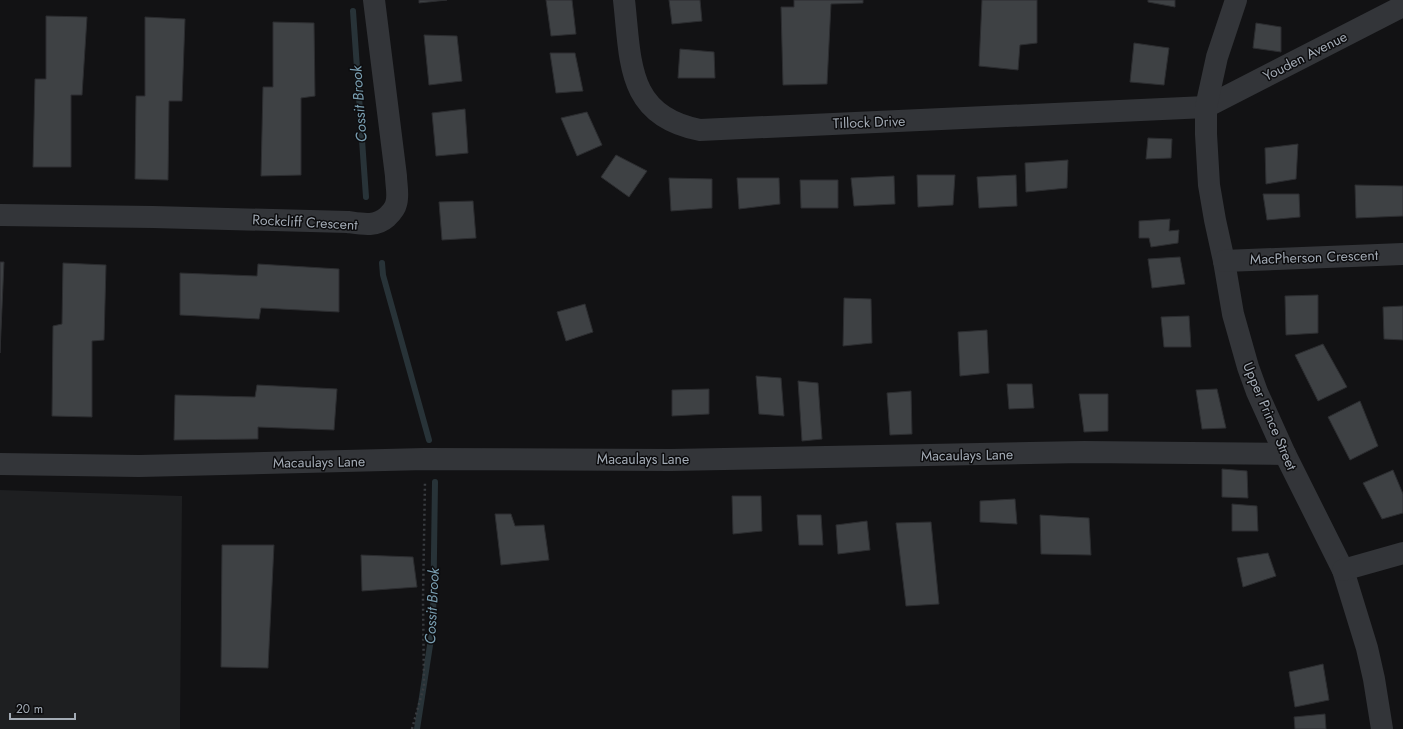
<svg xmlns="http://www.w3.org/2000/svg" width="1403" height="729" viewBox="0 0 1403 729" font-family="Jost,sans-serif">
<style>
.built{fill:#1e1f21}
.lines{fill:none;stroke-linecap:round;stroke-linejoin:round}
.stream{stroke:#283338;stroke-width:6}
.building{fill:#3e4144;stroke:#2c2d30}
.path{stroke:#393c40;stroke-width:2.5;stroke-dasharray:2 3;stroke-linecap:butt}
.minor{stroke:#333539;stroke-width:22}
.labels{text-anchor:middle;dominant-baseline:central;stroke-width:3;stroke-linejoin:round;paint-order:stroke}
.street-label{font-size:14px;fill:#a3abb5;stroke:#0d0d0f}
.water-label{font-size:15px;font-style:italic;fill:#799eb1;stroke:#0d0d0f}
</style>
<rect width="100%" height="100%" fill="#121214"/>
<polygon class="built" points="0,490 182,496 180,729 0,729"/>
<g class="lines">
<g class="stream">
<polyline points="353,11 366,197"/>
<polyline points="382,263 383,275 429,440"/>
<polyline points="417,729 433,626 435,482"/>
</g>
</g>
<g class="building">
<polygon points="419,0 447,0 419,3"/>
<polygon points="546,0 572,0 576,34 551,36"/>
<polygon points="669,0 700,0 702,21 672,24"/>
<polygon points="794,0 863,0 863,3 831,4 827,84 783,85 781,7 794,7"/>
<polygon points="982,0 1037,0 1037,43 1020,45 1018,70 979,66"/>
<polygon points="1148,0 1175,0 1175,7 1148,2"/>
<polygon points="46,16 87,17 82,95 71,95 71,167 33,167 35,79 46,79"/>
<polygon points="145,17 185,19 182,101 169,101 168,180 135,179 136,96 145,96"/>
<polygon points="273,22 314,23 315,96 301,98 301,175 261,176 263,87 273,87"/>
<polygon points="1256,23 1281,27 1281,52 1253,48"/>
<polygon points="424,35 457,36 462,81 429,85"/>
<polygon points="1134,43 1169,48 1164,85 1130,82"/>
<polygon points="680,49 714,52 715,78 678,78"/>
<polygon points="550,53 575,53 583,91 556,93"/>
<polygon points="465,109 468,153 436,156 432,113"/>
<polygon points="587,112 602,145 577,156 561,118"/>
<polygon points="1148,138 1172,139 1171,158 1146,159"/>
<polygon points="1298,144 1296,179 1266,184 1265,148"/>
<polygon points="616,155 647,171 629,197 601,177"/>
<polygon points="1068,160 1067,188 1026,192 1025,163"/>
<polygon points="917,175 955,175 953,205 918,207"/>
<polygon points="1016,175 1017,206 979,208 977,177"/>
<polygon points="894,176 895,204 854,206 851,178"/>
<polygon points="669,178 712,179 712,208 671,211"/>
<polygon points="737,178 779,178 780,204 739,209"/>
<polygon points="800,180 838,180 838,208 801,208"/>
<polygon points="1355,185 1403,186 1403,216 1356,218"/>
<polygon points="1263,194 1299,194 1300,217 1267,220"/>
<polygon points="473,201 476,238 442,240 439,202"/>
<polygon points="1170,219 1169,231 1179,230 1178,243 1151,247 1149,238 1139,238 1139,221"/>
<polygon points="1180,257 1185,284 1152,288 1148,259"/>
<polygon points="0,262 4,262 0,353"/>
<polygon points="63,263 106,265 104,340 92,341 92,417 52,416 53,326 62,324"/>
<polygon points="258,264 339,269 339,312 261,308 259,319 180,315 180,273 257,276"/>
<polygon points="1318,295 1318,333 1286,335 1285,296"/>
<polygon points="844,298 871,299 872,343 843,346"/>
<polygon points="585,304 593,332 566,341 557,312"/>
<polygon points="1403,306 1403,340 1384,339 1383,307"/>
<polygon points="1189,316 1191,347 1164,347 1161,317"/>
<polygon points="987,330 989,373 960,376 958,332"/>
<polygon points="1323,344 1347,387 1318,401 1295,355"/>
<polygon points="756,376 781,378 784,416 759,414"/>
<polygon points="798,381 818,383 822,439 802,441"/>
<polygon points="1007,384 1032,384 1034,408 1009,409"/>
<polygon points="257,385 337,389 334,430 258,427 258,439 174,440 175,395 255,397"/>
<polygon points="709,389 709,414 672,416 672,390"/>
<polygon points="1217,389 1226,428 1202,429 1196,390"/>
<polygon points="911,391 912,434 890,435 887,393"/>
<polygon points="1079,394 1108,394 1108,431 1084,432"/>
<polygon points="1360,401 1378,446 1350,460 1328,417"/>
<polygon points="1222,469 1247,471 1248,498 1222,497"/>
<polygon points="1393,470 1403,494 1403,513 1382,519 1363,483"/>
<polygon points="732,496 761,496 762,531 733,534"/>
<polygon points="1015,499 1017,524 980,522 980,501"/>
<polygon points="1232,504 1257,506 1258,531 1232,531"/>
<polygon points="495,514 511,514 515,526 544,525 549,560 501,565"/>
<polygon points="797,515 821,515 823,545 799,545"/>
<polygon points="1040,515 1089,518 1091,555 1041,554"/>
<polygon points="867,521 870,550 838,554 836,525"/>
<polygon points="931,522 939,604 906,606 896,523"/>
<polygon points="222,545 274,545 268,668 221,667"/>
<polygon points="1268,553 1276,576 1243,587 1237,558"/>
<polygon points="361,555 413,557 417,587 362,591"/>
<polygon points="1323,664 1329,700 1295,707 1289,672"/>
<polygon points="1325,714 1326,729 1295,729 1294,717"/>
</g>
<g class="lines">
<polyline class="path" points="412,729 424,686 423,599 425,481"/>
<g class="minor">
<path d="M624,0c7,61 2,116 76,130l506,-23 197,-101"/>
<polyline points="1236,0 1217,57 1206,107 1206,134 1209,185 1215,220 1224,261 1233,314 1248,367 1257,392 1285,454 1343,570 1367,648 1374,679 1382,729"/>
<path d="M0,215l153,2 195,5c14,2 28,5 39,-5 4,-4 8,-8 9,-13 3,-8 0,-20 0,-28l-22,-176"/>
<polyline points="1224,261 1403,254"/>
<polyline points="0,464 139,466 425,459 671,460 1084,452 1285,454"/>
<polyline points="1343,570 1403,553"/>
</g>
</g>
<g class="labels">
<g class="street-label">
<text transform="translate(1305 56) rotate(-27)">Youden Avenue</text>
<text transform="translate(869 122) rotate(-2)">Tillock Drive</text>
<text transform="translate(305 222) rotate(3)">Rockcliff Crescent</text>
<text transform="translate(1314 257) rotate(-2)">MacPherson Crescent</text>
<text transform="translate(1270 416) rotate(67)">Upper Prince Street</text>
<text transform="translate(967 455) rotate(-1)">Macaulays Lane</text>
<text x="643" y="459">Macaulays Lane</text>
<text transform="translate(319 462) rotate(-1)">Macaulays Lane</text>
</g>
<g class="water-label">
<text transform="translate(359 104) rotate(-94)">Cossit Brook</text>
<text transform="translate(432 606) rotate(-87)">Cossit Brook</text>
</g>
</g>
<path d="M10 713v6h65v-6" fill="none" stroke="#a3abb5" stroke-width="2"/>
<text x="16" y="713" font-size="12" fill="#a3abb5" stroke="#0d0d0f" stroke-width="3" paint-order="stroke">20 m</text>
</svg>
